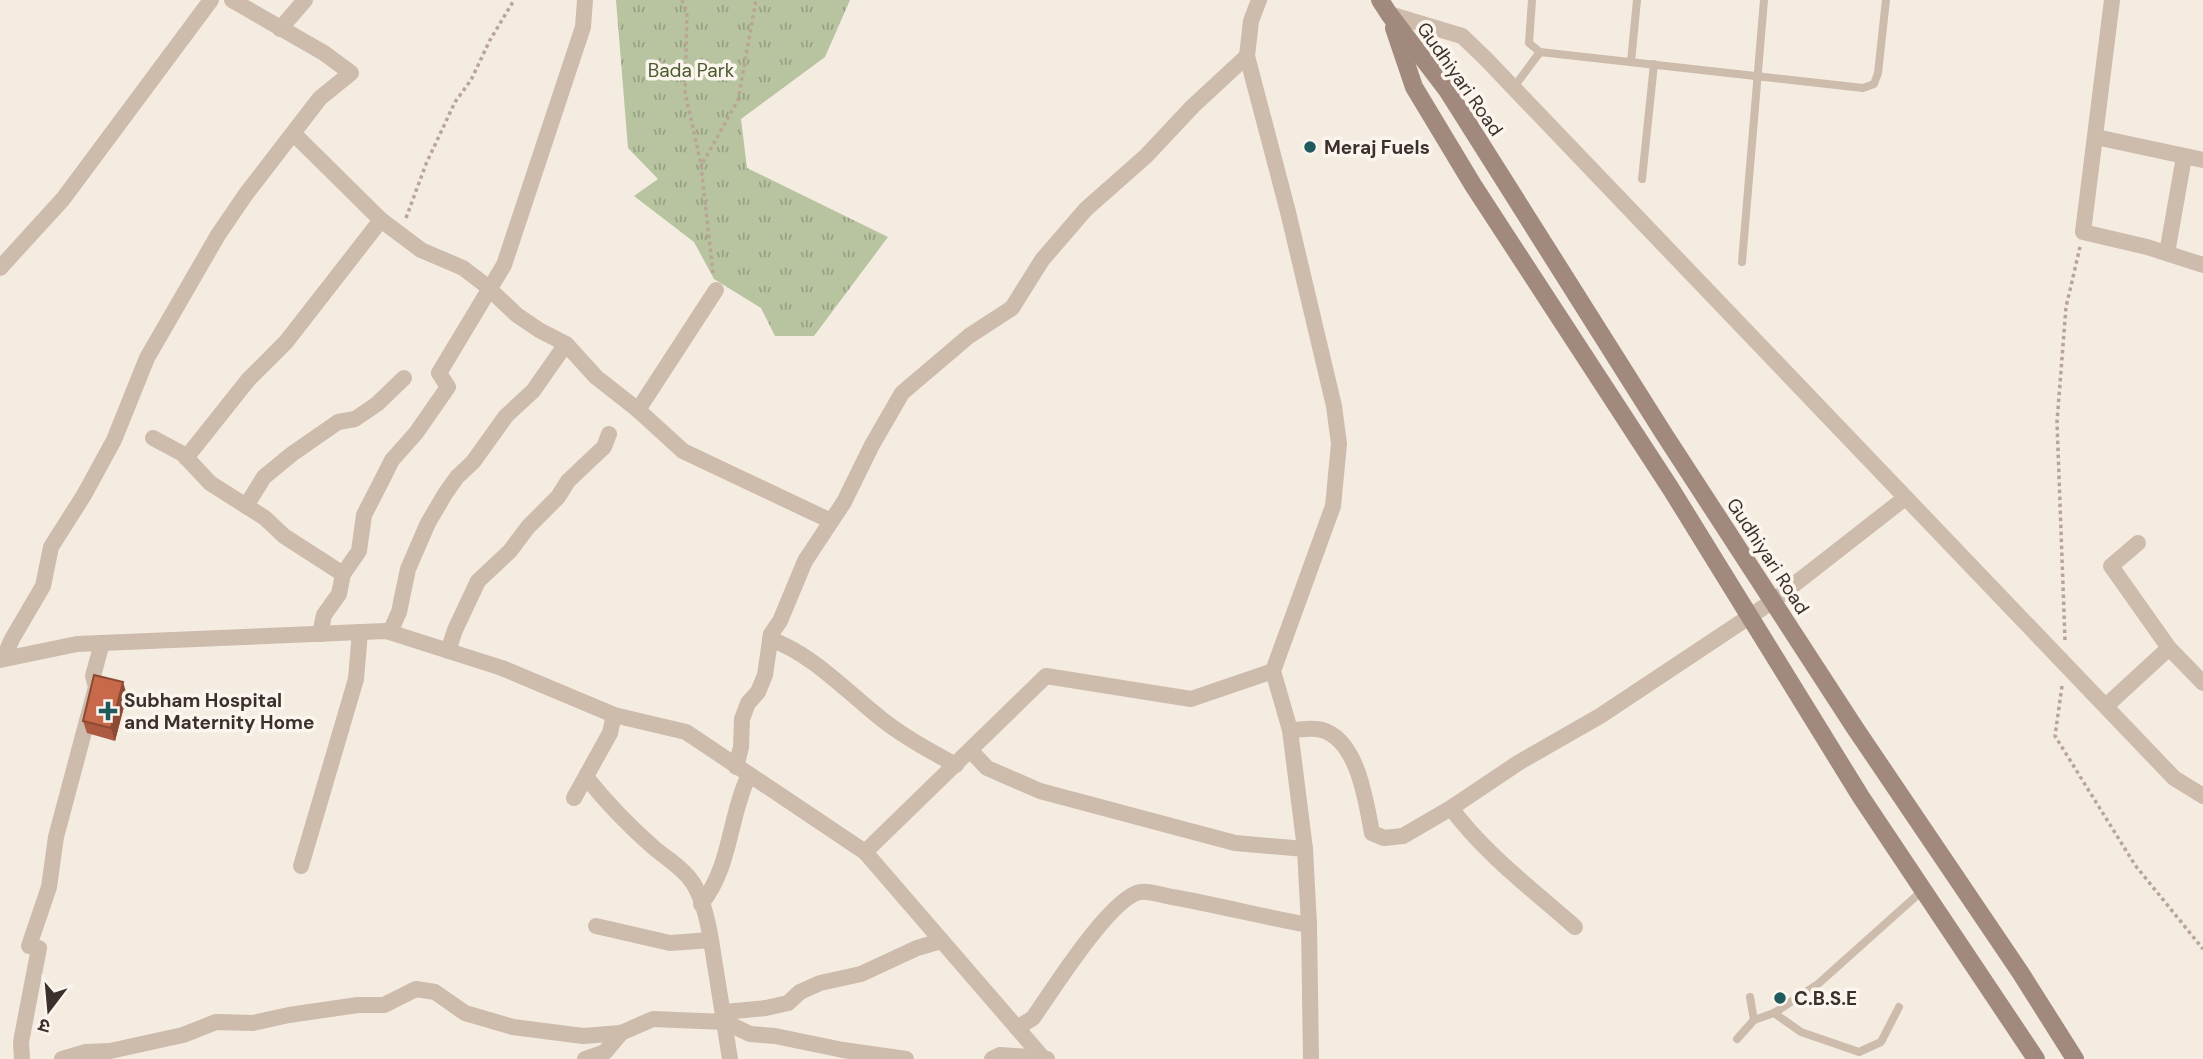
<svg xmlns="http://www.w3.org/2000/svg" width="2203" height="1059" viewBox="0 0 2203 1059" font-family="'DM Sans','Noto Sans Devanagari',sans-serif">
<style>
.grass{fill:url(#grass-tufts)}
.lines{fill:none;stroke-linecap:round;stroke-linejoin:round}
.path{stroke:#b9a596;stroke-width:3.5;stroke-dasharray:3.5 3.5;stroke-linecap:butt}
.lane{stroke:#cdbbac;stroke-width:8}
.street{stroke:#cdbbac;stroke-width:16}
.secondary{stroke:#a18a7d;stroke-width:18}
.wall{fill:#ac5a40}
.shaded-wall{fill:#8c4a34}
.building{fill:#c8694b;stroke:#8c4a34;stroke-width:2}
.poi-dot{fill:#1f5a5e;stroke:#fbf5ee;stroke-width:2.5}
.labels{text-anchor:middle;dominant-baseline:central;stroke-width:7;stroke-linejoin:round;paint-order:stroke}
.park-label{font-size:19px;fill:#4a5a2e;stroke:#fbf5ee}
.street-label{font-size:19px;fill:#3b302b;stroke:#fbf5ee}
.poi-label{font-size:19px;font-weight:bold;fill:#3b302b;stroke:#fbf5ee;text-anchor:start}
</style>
<defs>
<pattern id="grass-tufts" width="24" height="20" patternUnits="userSpaceOnUse" patternTransform="scale(1.75)"><rect width="24" height="20" fill="#b8c4a0"/><path d="M3 7l-1-3M5 7V3M7 7l1-3M15 17l-1-3M17 17v-4M19 17l1-3" fill="none" stroke="#97a083"/></pattern>
</defs>
<rect width="100%" height="100%" fill="#f4ebe1"/>
<polygon class="grass" points="616,0 850,0 825,57 741,119 747,168 888,237 814,336 775,336 761,308 714,279 694,242 634,196 658,179 628,148"/>
<g class="lines">
<g class="path">
<polyline points="682,0 687,15 685,92 701,164"/>
<polyline points="406,218 426,164 455,102 471,80 490,40 514,0"/>
<polyline points="713,273 701,166 738,100 756,0"/>
<polyline points="2065,640 2057,422 2066,307 2080,247"/>
<polyline points="2062,686 2055,736 2135,865 2203,949"/>
</g>
<g class="lane">
<polyline points="1532,0 1529,43 1540,52"/>
<polyline points="1631,62 1637,0"/>
<polyline points="1514,87 1540,52 1863,88 1874,84 1878,73 1886,0"/>
<polyline points="1642,179 1654,64"/>
<polyline points="1742,262 1764,0"/>
<polyline points="1750,997 1754,1020"/>
<polyline points="1774,1013 1801,1032 1859,1052 1881,1042 1899,1007"/>
<polyline points="1737,1039 1754,1020 1774,1013 1818,984 1923,890"/>
</g>
<g class="street">
<polyline points="1259,0 1251,21 1247,56 1288,212 1334,406 1339,444 1333,506 1273,671 1290,730 1305,849 1309,925 1311,1059"/>
<polyline points="2112,0 2083,232 2147,247 2203,265"/>
<polyline points="1389,14 1462,36 1485,58 2174,778 2203,796"/>
<polyline points="280,29 305,0"/>
<polyline points="294,134 381,220 421,250 463,268 484,284 517,315 539,330 566,344 596,377 638,410 683,451 831,521"/>
<polyline points="2096,137 2203,160"/>
<polyline points="2167,253 2184,157"/>
<polyline points="0,268 63,199 211,0"/>
<polyline points="638,410 716,290"/>
<polyline points="153,438 183,454 210,483 265,518 284,536 343,574"/>
<polyline points="186,458 248,380 286,342 381,220"/>
<polyline points="246,506 264,477 292,454 338,422 355,419 377,404 404,378"/>
<polyline points="2138,543 2111,566 2169,648"/>
<polyline points="390,632 399,612 408,569 428,523 445,494 457,477 473,462 506,416 533,391 566,344"/>
<polyline points="320,634 324,615 339,594 343,574 359,551 364,515 382,480 392,460 416,433 448,387 439,373 504,265 583,27 585,0"/>
<path d="M770,639c41,15 70,46 103,73 24,21 55,38 83,53"/>
<polyline points="448,651 455,630 478,581 510,551 528,527 558,497 568,481 604,447 609,434"/>
<polyline points="3,659 12,639 43,586 51,547 84,495 114,440 147,358 218,235 246,194 320,98 351,73 324,53 232,0"/>
<polyline points="0,660 77,644 386,631 502,668 614,715 686,732 865,852 1043,1058 1047,1059"/>
<polyline points="2106,706 2169,648 2203,683"/>
<path d="M1290,730c10,0 22,-3 32,0 36,10 44,72 50,103l12,5 19,-2 48,-28 67,-45 82,-47 173,-115 132,-103"/>
<polyline points="971,751 987,768 1040,791 1235,843 1305,849"/>
<polyline points="736,767 741,747 742,719 748,703 758,692 765,675 771,634 780,621 805,561 844,502 872,445 902,393 969,336 1012,308 1042,260 1086,209 1146,156 1193,106 1247,56"/>
<path d="M586,777c20,25 43,49 67,70 14,12 30,21 40,36 10,16 15,39 18,57l19,119"/>
<polyline points="574,798 610,733 614,715"/>
<path d="M1451,808c34,46 81,81 124,119"/>
<polyline points="865,852 1046,676 1191,699 1273,671"/>
<polyline points="301,866 356,679 360,632"/>
<path d="M701,904c30,-36 28,-88 48,-129"/>
<polyline points="596,926 670,943 711,940"/>
<polyline points="724,1012 766,1008 788,1003 800,992 820,983 861,974 917,948 941,941"/>
<path d="M1017,1028l16,-10c19,-27 77,-120 107,-126 9,-2 23,4 32,5 46,8 91,20 137,28"/>
<polyline points="22,1059 21,1042 39,948 29,946 49,887 56,837 96,687 93,676 102,643"/>
<polyline points="62,1059 86,1052 110,1051 183,1035 216,1022 253,1023 289,1015 358,1005 384,1005 416,989 435,992 465,1013 513,1027 583,1036 621,1033"/>
<polyline points="585,1059 605,1052 621,1033 653,1019 725,1022 750,1034 775,1036 843,1050 906,1059"/>
<polyline points="992,1059 1000,1055 1043,1058"/>
</g>
<g class="secondary">
<polyline points="1380,0 1389,14 1447,90 1664,434 1855,728 2020,972 2075,1059"/>
<polyline points="1394,28 1414,87 1473,185 1671,489 1861,797 2036,1059"/>
</g>
</g>
<polygon class="wall" points="127,695 115,741 87,733 83,721"/>
<polygon class="shaded-wall" points="123,682 127,695 115,741 111,728"/>
<polygon class="building" points="94,675 123,682 111,728 83,721"/>
<g class="poi-dot">
<circle cx="1310" cy="147" r="7"/>
<path d="M104.5 700.5h7v7h7v7h-7v7h-7v-7h-7v-7h7z"/>
<circle cx="1780" cy="998" r="7"/>
</g>
<g class="labels">
<g class="park-label">
<text x="691" y="70">Bada Park</text>
</g>
<g class="street-label">
<text transform="translate(1460 79) rotate(55)">Gudhiyari Road</text>
<text transform="translate(1768 556) rotate(57)">Gudhiyari Road</text>
</g>
<g class="poi-label">
<text x="1324" y="147">Meraj Fuels</text>
<text x="124" y="700">Subham Hospital<tspan x="124" dy="22">and Maternity Home</tspan></text>
<text x="1794" y="998">C.B.S.E</text>
</g>
</g>
<g transform="translate(49 1010) rotate(196)" stroke="#fbf5ee" stroke-width="5" paint-order="stroke">
<path d="M0-5L12 26L0 18L-12 26Z" fill="#3b302b"/>
<text y="-10" font-size="19" font-weight="bold" text-anchor="middle" fill="#3b302b">उ</text>
</g>
</svg>
